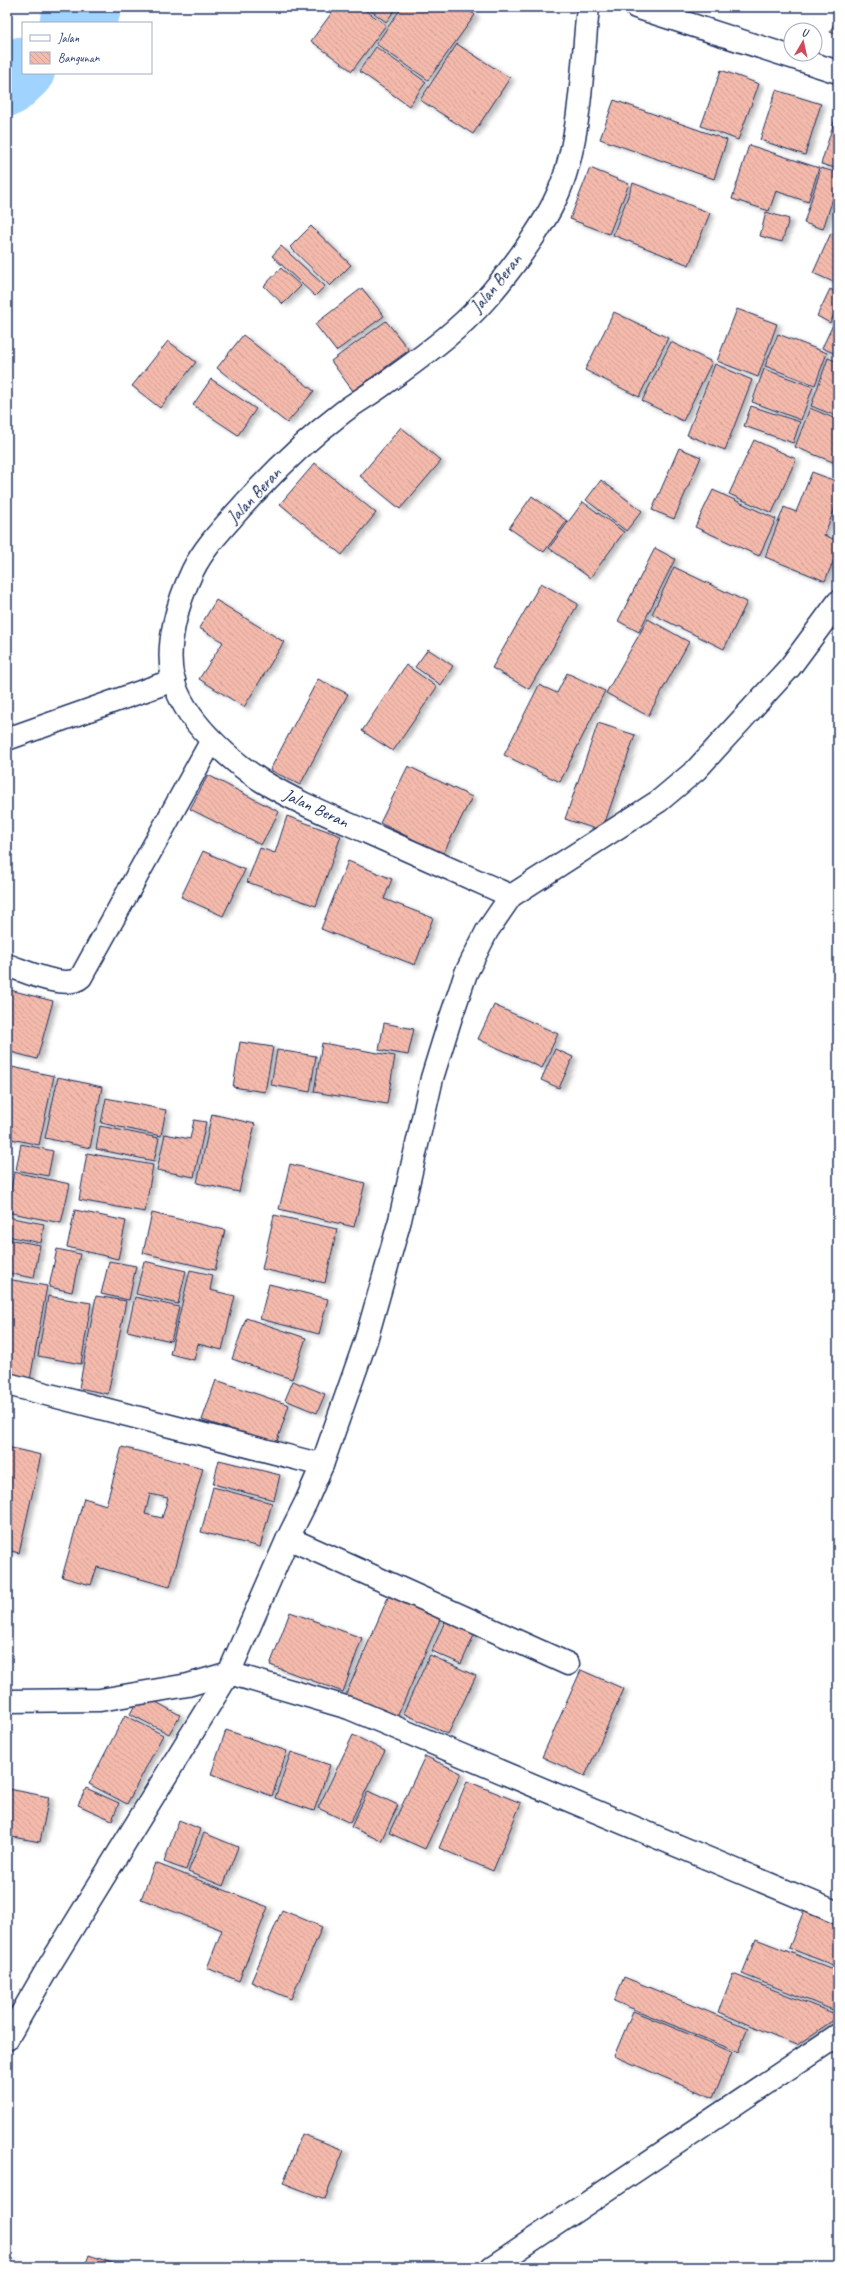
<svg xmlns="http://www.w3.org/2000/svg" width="845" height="2274" viewBox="0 0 845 2274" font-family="Caveat,sans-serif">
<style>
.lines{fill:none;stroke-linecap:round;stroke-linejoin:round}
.river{stroke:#a0d3fd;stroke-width:65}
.building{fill:url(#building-back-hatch);stroke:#1b2f5e;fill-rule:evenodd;filter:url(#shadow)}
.minor-casing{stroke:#1b2f5e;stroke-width:25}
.minor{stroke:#fff;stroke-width:22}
.labels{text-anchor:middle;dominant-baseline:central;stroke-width:4;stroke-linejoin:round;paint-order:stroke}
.street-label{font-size:17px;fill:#1b2f5e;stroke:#fff}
</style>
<defs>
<pattern id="building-back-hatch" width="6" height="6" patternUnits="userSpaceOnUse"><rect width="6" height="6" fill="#f4baac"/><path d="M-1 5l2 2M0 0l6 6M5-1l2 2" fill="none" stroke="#d1a096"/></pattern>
<filter id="shadow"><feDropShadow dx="4.5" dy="2.5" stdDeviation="2" flood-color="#0004"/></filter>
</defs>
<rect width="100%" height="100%" fill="#fff"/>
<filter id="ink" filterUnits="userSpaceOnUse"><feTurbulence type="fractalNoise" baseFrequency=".025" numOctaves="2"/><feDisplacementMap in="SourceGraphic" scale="8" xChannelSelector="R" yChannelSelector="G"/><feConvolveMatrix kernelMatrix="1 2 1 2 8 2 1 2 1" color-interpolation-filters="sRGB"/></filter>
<g filter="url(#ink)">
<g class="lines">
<g class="river">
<polyline points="72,23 89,7"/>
<polyline points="7,84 23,69"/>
</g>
</g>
<g class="building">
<polygon points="336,7 361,7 386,25 352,71 311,41"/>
<polygon points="366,7 397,7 386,22"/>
<polygon points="402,7 464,7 475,15 428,80 376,44"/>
<polygon points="838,15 838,35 830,32"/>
<polygon points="457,44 510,78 473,134 420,100"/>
<polygon points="376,47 426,82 409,106 359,71"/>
<polygon points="721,70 759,84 738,140 701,126"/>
<polygon points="776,90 821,104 805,155 760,140"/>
<polygon points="614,100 727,140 714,179 600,139"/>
<polygon points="838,109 838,169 821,164"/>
<polygon points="749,145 819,168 808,202 776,191 769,211 732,199"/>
<polygon points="590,168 629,184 609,234 570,219"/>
<polygon points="821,168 838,173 838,183 823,229 804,223"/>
<polygon points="633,183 710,213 689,265 613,235"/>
<polygon points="766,212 789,219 782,242 760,236"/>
<polygon points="311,226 351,265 330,286 290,247"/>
<polygon points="831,233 838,236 838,284 813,273"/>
<polygon points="281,246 325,286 315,296 272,256"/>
<polygon points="281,268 301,286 283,304 264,286"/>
<polygon points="362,288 384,316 336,351 315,324"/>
<polygon points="830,289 838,293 838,306 830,323 817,316"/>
<polygon points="737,309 777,324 758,377 717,361"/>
<polygon points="614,312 668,338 639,397 585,370"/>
<polygon points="838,314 838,355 822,348"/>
<polygon points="386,321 409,350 353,391 331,361"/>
<polygon points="778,334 827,353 815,385 765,366"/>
<polygon points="243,335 314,391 287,423 217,368"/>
<polygon points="168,341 196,362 160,408 132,386"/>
<polygon points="671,342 712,362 683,421 642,401"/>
<polygon points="828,358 838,362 838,411 836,416 811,406"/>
<polygon points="715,364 752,380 725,450 687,435"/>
<polygon points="764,369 813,387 801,420 752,402"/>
<polygon points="211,379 256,409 238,435 193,405"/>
<polygon points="751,406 800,422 793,443 744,426"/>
<polygon points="810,408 838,420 838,464 795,447"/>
<polygon points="401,427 441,461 400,509 360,476"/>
<polygon points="754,440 796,459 772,513 729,494"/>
<polygon points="679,448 701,457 674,519 652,510"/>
<polygon points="315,463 376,513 342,555 280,504"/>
<polygon points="812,472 838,482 838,501 824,535 838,541 838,550 825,581 765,557 784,507 796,512"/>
<polygon points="601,480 642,511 626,531 586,500"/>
<polygon points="713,490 776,519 759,556 695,527"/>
<polygon points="532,496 567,521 544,552 509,528"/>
<polygon points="583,502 624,532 590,578 549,548"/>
<polygon points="655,548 675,559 639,632 618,621"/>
<polygon points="674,567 747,602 724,649 652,614"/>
<polygon points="541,583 578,604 529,689 492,668"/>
<polygon points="216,600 284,642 244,707 199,679 223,642 199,628"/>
<polygon points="648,619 689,642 648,716 606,693"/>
<polygon points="428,649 453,666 441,685 415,667"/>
<polygon points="406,665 437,687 393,751 362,731"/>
<polygon points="567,673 605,691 560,782 504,755 539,685 557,693"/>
<polygon points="318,679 348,694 300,785 270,770"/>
<polygon points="598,723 635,735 602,831 565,819"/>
<polygon points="408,766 472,797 443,854 380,823"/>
<polygon points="208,775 279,812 261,845 190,809"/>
<polygon points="287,816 341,836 316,906 247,882 260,848 275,853"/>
<polygon points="203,851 245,870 223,916 181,897"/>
<polygon points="348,861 392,879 384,899 433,918 415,965 321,929"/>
<polygon points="10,990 53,1001 37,1059 7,1051 7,1000"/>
<polygon points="494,1005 558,1034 542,1068 478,1039"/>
<polygon points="384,1023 414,1029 408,1055 379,1050"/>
<polygon points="240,1042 273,1047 265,1092 233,1087"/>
<polygon points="322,1043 395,1056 387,1104 314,1092"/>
<polygon points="555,1049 573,1057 559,1088 541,1080"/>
<polygon points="277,1050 316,1056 310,1092 271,1085"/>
<polygon points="12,1067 54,1076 39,1145 7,1138 7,1091"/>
<polygon points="58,1077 102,1087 90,1148 45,1138"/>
<polygon points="106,1098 166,1110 161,1136 101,1123"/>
<polygon points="212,1114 255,1124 239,1192 197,1183"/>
<polygon points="194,1120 206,1122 194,1177 157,1170 165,1134 190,1139"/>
<polygon points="100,1126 159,1138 154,1161 96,1149"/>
<polygon points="21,1144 53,1151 48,1176 16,1170"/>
<polygon points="87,1153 153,1165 145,1212 79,1200"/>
<polygon points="290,1164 365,1183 354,1227 279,1209"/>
<polygon points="14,1172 70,1184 61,1223 7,1212"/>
<polygon points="75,1210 126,1221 118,1259 67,1247"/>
<polygon points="152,1213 225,1230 215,1270 143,1253"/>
<polygon points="274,1215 337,1229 325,1283 262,1269"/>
<polygon points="7,1217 44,1224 41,1243 7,1236"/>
<polygon points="7,1239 40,1245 34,1278 7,1273"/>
<polygon points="57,1249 80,1254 72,1292 49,1287"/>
<polygon points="109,1261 136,1266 129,1300 101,1294"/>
<polygon points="144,1261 186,1271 178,1304 136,1294"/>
<polygon points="190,1270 213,1275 210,1290 235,1296 222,1350 198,1344 194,1360 170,1354"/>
<polygon points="7,1279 47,1286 30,1380 7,1375"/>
<polygon points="269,1284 328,1299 319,1334 260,1319"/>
<polygon points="48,1296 91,1303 81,1364 38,1356"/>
<polygon points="96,1296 126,1301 108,1394 79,1388"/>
<polygon points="135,1297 179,1307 171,1341 127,1331"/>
<polygon points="246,1318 306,1338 292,1379 232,1359"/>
<polygon points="216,1380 289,1405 276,1444 202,1420"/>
<polygon points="293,1381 325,1394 317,1413 285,1400"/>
<polygon points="7,1447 41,1455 19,1553 7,1550"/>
<path d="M122,1447l81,21 -33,119 -73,-20 -6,18 -29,-8 22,-79 22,7zM150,1494l18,4 -6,20 -17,-4z"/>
<polygon points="219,1460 280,1475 274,1500 213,1484"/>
<polygon points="213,1487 272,1503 260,1547 201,1532"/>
<polygon points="389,1595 441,1617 394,1724 343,1701"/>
<polygon points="290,1612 362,1638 343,1692 270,1665"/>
<polygon points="446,1619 475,1633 461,1664 432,1651"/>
<polygon points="430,1655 476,1676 448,1734 403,1713"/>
<polygon points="581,1670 624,1689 585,1776 542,1757"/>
<polygon points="141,1694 180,1715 169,1734 130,1714"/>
<polygon points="125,1715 163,1735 127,1804 89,1784"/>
<polygon points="226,1730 287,1751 272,1796 211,1774"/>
<polygon points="353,1735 385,1751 350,1823 318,1808"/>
<polygon points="291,1752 330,1765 314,1811 275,1798"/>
<polygon points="425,1756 461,1773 425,1849 389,1833"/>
<polygon points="467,1781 521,1803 493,1871 439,1848"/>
<polygon points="86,1788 119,1803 112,1820 78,1805"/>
<polygon points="9,1789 49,1797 40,1842 7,1836 7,1800"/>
<polygon points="368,1791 398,1805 381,1841 351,1827"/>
<polygon points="179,1820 200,1829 186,1870 164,1862"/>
<polygon points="204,1833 238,1847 223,1886 188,1872"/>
<polygon points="155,1863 268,1907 239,1981 207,1968 222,1930 141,1899"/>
<polygon points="805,1908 838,1921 838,1967 789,1948"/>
<polygon points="282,1910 322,1927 291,1999 251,1982"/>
<polygon points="756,1939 838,1971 838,2012 742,1974"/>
<polygon points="733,1974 838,2015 838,2017 797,2045 718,2012"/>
<polygon points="624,1977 748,2028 738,2052 614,2001"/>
<polygon points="633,2011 732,2052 713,2098 614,2056"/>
<polygon points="302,2134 344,2150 325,2199 283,2183"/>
<polygon points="89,2255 115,2264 114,2267 85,2267"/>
</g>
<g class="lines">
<defs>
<g id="minor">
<polyline points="636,7 838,72"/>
<polyline points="7,739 174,680"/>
<path d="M511,896c-47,-21 -95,-42 -142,-63 -36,-16 -73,-31 -107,-52 -33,-21 -79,-62 -89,-102 -8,-34 5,-78 20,-109 11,-22 29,-41 45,-59 32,-36 67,-70 105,-99 13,-10 28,-18 41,-28 30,-21 62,-44 88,-70 27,-27 69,-83 84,-116 25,-53 26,-133 32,-191"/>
<path d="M7,965c18,6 59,26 74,12l130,-235"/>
<polyline points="7,1384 322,1465"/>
<polyline points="288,1538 568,1664"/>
<polyline points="7,1701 100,1700 188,1685 229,1673 349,1708 838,1913"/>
<polyline points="7,2039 46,1971 229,1673 288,1538 306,1502 322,1465 366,1340 400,1220 432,1078 450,1020 466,973 487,931 511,896 659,801 696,770 790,667 838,602"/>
<polyline points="492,2267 838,2035"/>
</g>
</defs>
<use href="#minor" class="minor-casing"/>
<use href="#minor" class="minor"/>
</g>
</g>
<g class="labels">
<g class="street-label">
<text transform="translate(496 283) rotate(-51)">Jalan Beran</text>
<text transform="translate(254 495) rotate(-47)">Jalan Beran</text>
<text transform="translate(316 808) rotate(25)">Jalan Beran</text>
</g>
</g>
<rect width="845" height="2274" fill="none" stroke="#fff" stroke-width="24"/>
<rect x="12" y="12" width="821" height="2250" fill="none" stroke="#1b2f5e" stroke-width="1.5" filter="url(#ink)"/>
<rect x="22" y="22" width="130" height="52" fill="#ffffff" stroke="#a4acbf"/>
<rect x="30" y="35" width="20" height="6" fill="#ffffff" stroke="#a4acbf"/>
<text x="58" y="42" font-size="12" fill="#1b2f5e">Jalan</text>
<rect x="30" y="52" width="20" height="12" fill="url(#building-back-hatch)" stroke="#a4acbf"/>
<text x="58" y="62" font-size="12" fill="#1b2f5e">Bangunan</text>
<g transform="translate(803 42) rotate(9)"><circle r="19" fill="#ffffff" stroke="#a4acbf"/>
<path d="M0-3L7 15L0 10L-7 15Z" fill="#d1495b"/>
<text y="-6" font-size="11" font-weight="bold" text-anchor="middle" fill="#1b2f5e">U</text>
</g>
</svg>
